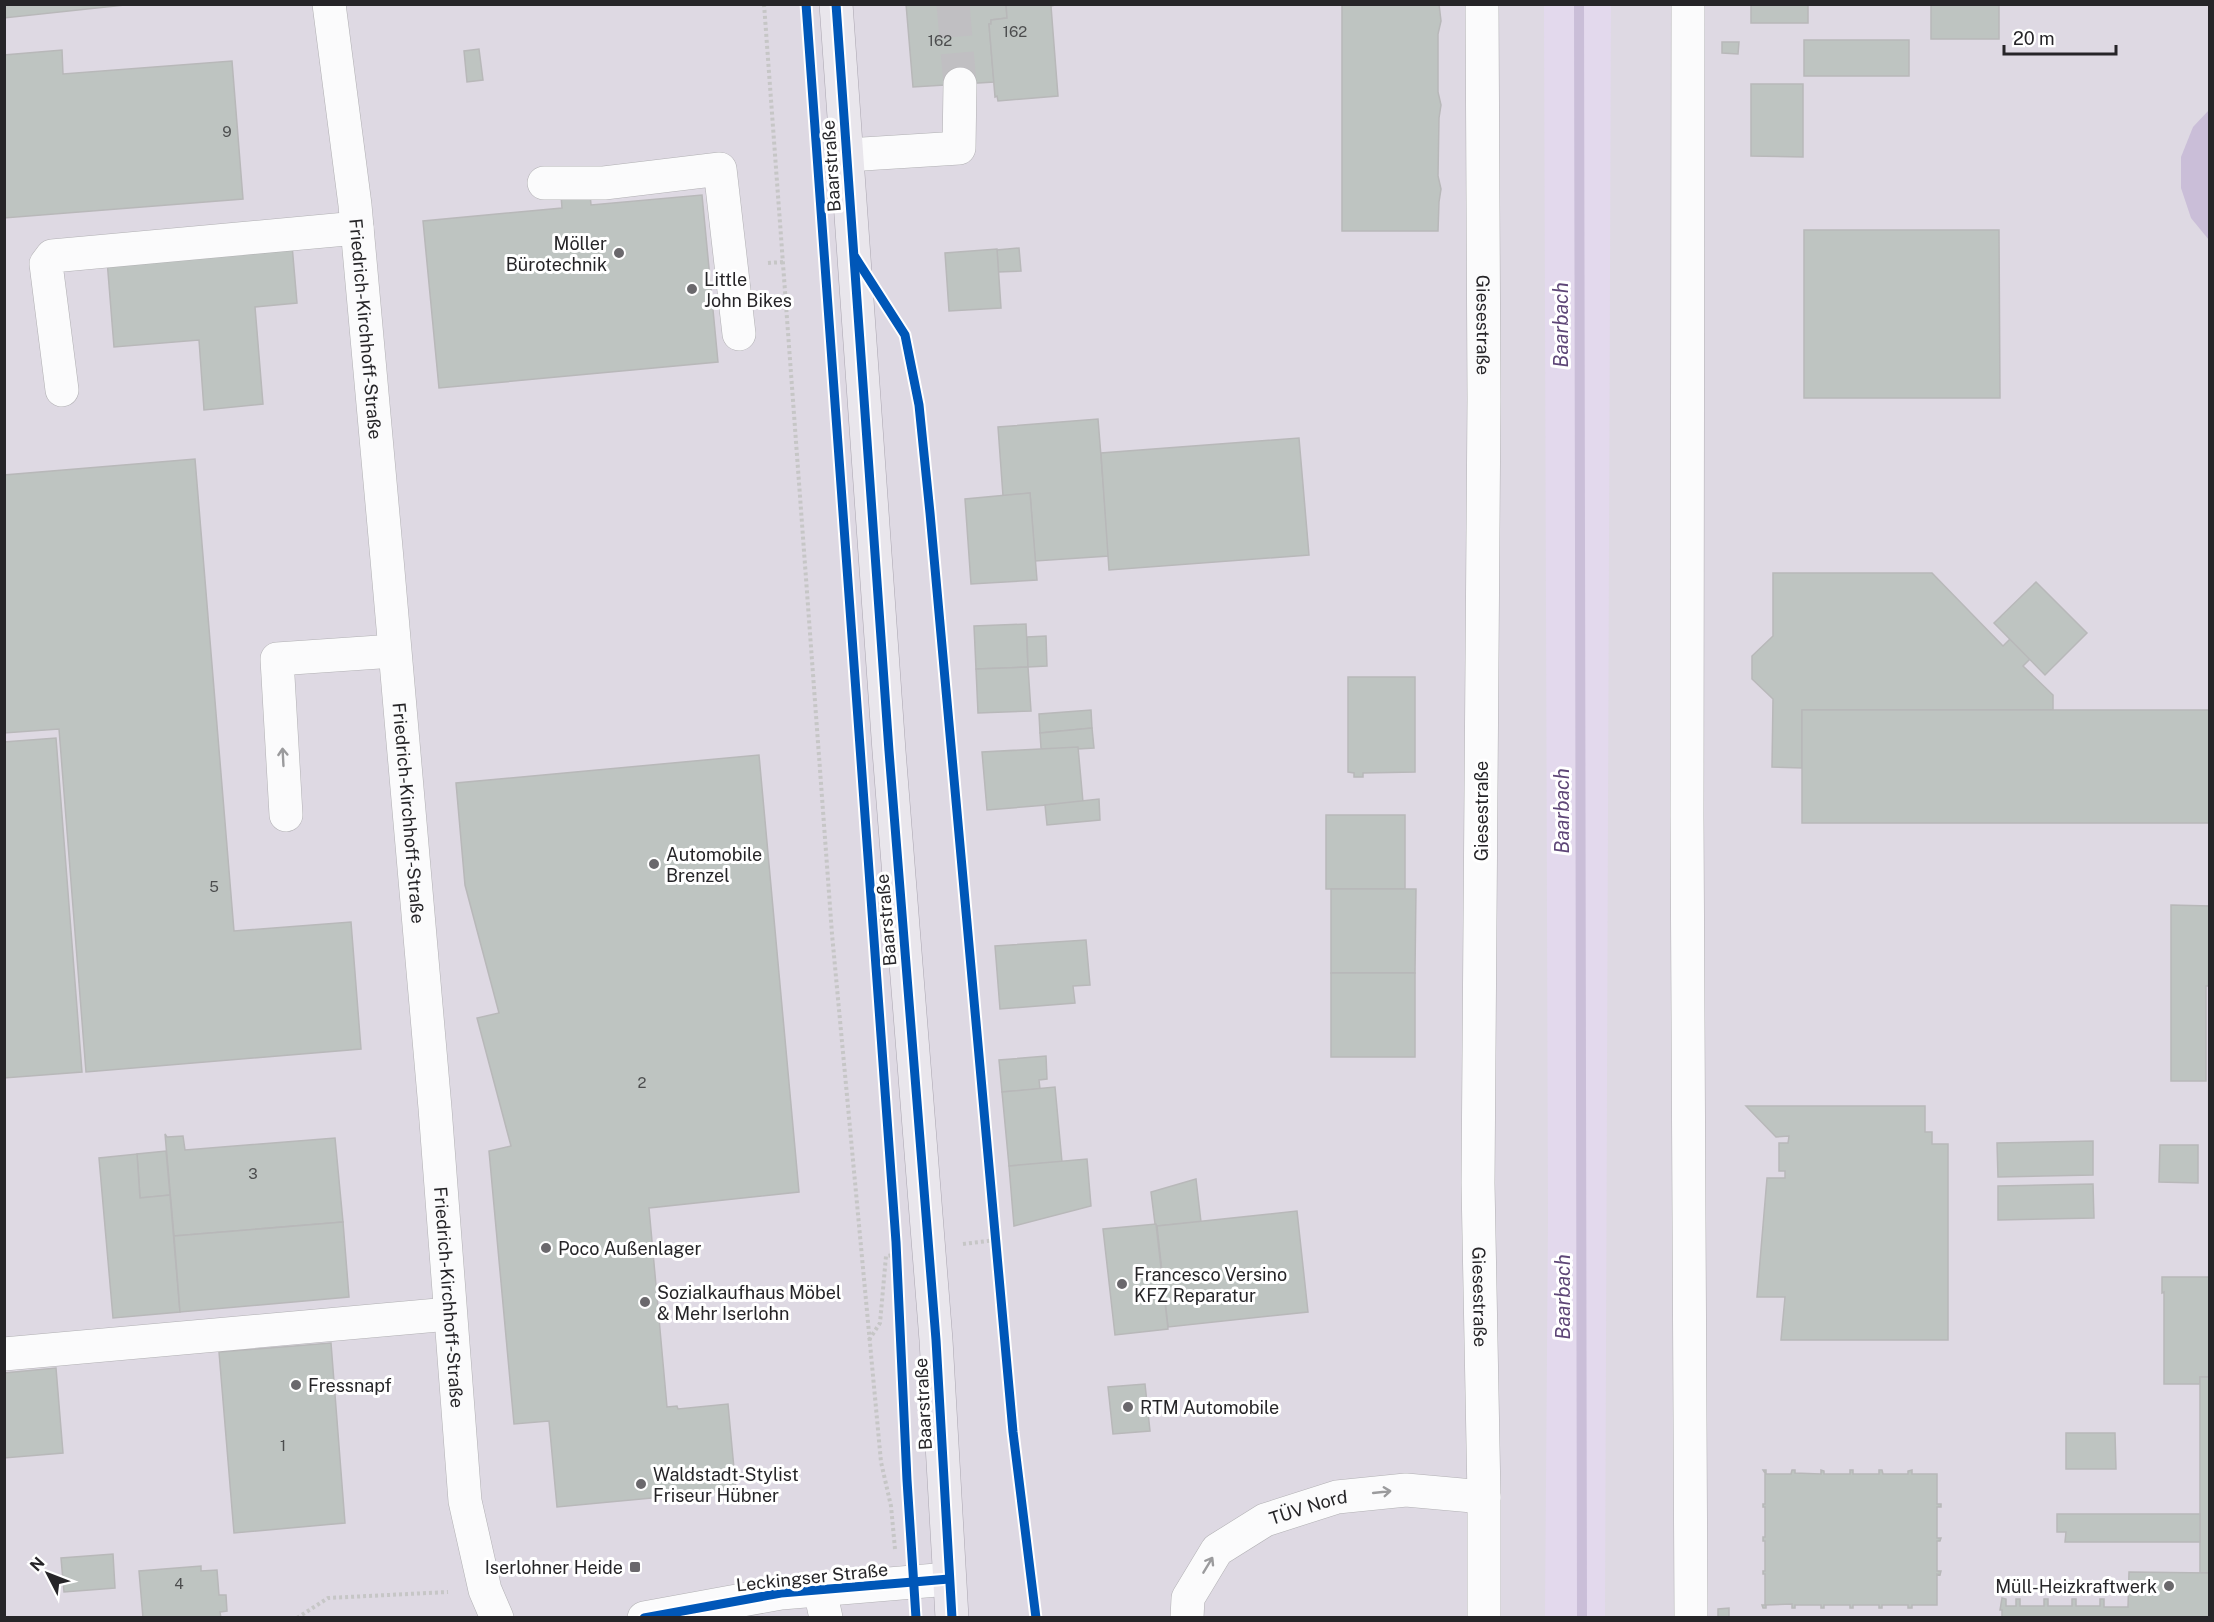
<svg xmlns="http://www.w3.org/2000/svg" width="2214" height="1622" viewBox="0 0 2214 1622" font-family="'Public Sans',sans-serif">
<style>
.built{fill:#ded9e3}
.green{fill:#e3d9ed}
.water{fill:#cabed8}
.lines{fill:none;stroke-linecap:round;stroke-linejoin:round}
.stream{stroke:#cabed8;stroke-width:10}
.building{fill:#bec4c1;stroke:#b8b8b9;stroke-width:1.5}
.minor-tunnel{stroke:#c0bfc2;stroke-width:33;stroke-dasharray:33 16;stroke-linecap:butt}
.minor-casing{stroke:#b1b0b3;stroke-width:34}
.major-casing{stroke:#aaa5b0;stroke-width:34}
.path{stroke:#c6c6c6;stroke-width:4;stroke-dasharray:3 3;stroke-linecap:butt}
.minor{stroke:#fbfbfc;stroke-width:33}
.major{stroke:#e9e6ec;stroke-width:33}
.cycleway-casing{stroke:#fff;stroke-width:13}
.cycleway{stroke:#0057b8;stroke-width:9}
.oneway{stroke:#9b9b9d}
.poi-dot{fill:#6a686c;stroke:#fff;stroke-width:2}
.labels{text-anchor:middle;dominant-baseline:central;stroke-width:6;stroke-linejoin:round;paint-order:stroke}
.number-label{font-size:15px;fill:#4c4d4e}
.street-label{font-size:18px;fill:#262528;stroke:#fff}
.poi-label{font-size:18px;fill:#262528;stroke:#fff;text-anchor:start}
.water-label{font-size:20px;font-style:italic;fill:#5e4677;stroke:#fff}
</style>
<rect width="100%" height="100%" fill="#e7e5e9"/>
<rect class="built" x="5" y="5" width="2204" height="1612"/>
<polygon class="green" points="1544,5 1611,5 1605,1618 1545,1617 1548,1219"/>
<polygon class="water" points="2209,110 2209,240 2191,218 2181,188 2181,157 2193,127"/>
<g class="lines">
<polyline class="stream" points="1579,4 1582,1618"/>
</g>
<g class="building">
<polygon points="4,4 134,4 4,18"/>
<polygon points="906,4 1006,4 1007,18 991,20 991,24 989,24 994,82 913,87"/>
<polygon points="1006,4 1059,4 1051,6 1058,96 998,101 997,96 995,97 989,24 991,24 991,20 1007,18"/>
<polygon points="1342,4 1439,4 1441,21 1438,34 1438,92 1441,105 1439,118 1438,176 1441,189 1439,202 1438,231 1342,231"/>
<rect x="1751" y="4" width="57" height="19"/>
<rect x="1931" y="4" width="68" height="35"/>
<rect x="1804" y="40" width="105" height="36"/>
<polygon points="1722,42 1739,42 1738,54 1722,53"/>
<polygon points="479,49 483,80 467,82 464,51"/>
<polygon points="62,50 63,74 232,61 243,199 4,218 4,55"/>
<polygon points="1751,84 1803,84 1803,157 1751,156"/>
<polygon points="590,193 591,205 702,195 718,362 439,388 423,221 562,208 561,195"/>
<polygon points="1804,230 1999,230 2000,398 1804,398"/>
<polygon points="292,245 297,303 255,307 263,404 204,410 199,340 114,347 107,260"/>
<polygon points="1019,248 1021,271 998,272 997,250"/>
<polygon points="997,249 1001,308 949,311 945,253"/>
<polygon points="1098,419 1109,556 1035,561 1030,493 1003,496 998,427"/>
<polygon points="1299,438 1309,555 1109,570 1101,453"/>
<polygon points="195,459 234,931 351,922 361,1049 86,1072 59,729 4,733 4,475"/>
<polygon points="1030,493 1037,580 971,584 965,499"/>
<polygon points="1773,573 1932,573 2003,646 2010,639 2030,659 2023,666 2053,695 2053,710 1802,710 1802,768 1772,767 1773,699 1752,679 1752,656 1773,636"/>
<polygon points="2036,582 2087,633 2045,675 1994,623"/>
<polygon points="1026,624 1028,667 976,669 974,626"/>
<polygon points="1046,636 1047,666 1028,667 1027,637"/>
<polygon points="1028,667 1031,711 978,713 976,669"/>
<polygon points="1348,677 1415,677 1415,772 1363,773 1363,777 1354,777 1354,773 1348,772"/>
<polygon points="1091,710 1092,728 1040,733 1039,714"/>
<rect x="1802" y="710" width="408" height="113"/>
<polygon points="1092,728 1094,748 1043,751 1041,748 1040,733"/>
<polygon points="56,738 82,1072 4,1078 4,742"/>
<polygon points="1078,747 1083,802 987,810 982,752"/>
<polygon points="759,755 799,1192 649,1208 667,1407 677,1406 678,1409 728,1404 736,1490 557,1507 549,1421 514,1424 489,1151 511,1146 477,1018 499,1013 465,885 456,783"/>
<polygon points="1099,799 1100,820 1047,825 1045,805"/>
<rect x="1326" y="815" width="79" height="74"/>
<polygon points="1331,889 1416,889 1415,973 1331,973"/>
<polygon points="2171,905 2210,906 2210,986 2206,986 2206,1081 2171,1081"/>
<polygon points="1086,940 1090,985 1073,986 1075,1003 1000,1009 995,946"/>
<rect x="1331" y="973" width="84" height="84"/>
<polygon points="1046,1056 1047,1079 1039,1080 1040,1089 1002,1092 999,1060"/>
<polygon points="1055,1087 1062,1162 1009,1166 1002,1092"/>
<polygon points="1746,1106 1925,1106 1925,1132 1932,1132 1932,1144 1948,1144 1948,1340 1781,1340 1785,1297 1757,1297 1767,1178 1785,1178 1785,1171 1779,1171 1779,1143 1788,1143 1789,1136 1776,1137"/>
<polygon points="165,1134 167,1137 183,1136 185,1150 335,1138 343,1222 174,1236"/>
<polygon points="2093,1141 2093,1175 1998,1177 1997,1143"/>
<polygon points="2160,1145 2198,1145 2198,1183 2159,1182"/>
<polygon points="166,1151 170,1195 140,1198 137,1154"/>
<polygon points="137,1154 140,1198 170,1195 180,1312 113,1318 99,1158"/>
<polygon points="1087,1159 1091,1206 1014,1226 1009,1166"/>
<polygon points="1196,1179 1201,1222 1157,1226 1155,1224 1151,1192"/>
<polygon points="2093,1184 2094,1218 1998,1220 1998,1186"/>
<polygon points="1297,1211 1308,1312 1168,1327 1157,1226"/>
<polygon points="343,1222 349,1297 180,1312 174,1236"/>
<polygon points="1156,1224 1168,1329 1115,1335 1103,1229"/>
<polygon points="2162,1277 2210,1277 2210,1377 2200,1377 2200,1384 2164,1384 2164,1292 2162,1293"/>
<polygon points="331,1343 345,1523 234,1533 219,1352"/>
<polygon points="56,1368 63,1453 4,1458 4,1373"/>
<rect x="2200" y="1377" width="10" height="196"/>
<polygon points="1145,1384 1150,1431 1113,1434 1108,1387"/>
<polygon points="2066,1433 2115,1433 2116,1469 2066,1469"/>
<polygon points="1763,1470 1766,1470 1766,1474 1791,1474 1792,1470 1795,1470 1795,1473 1821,1474 1821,1470 1824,1471 1824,1474 1850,1474 1850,1470 1853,1470 1853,1474 1879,1474 1879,1470 1882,1470 1883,1474 1908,1474 1908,1471 1912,1470 1912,1474 1937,1474 1937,1504 1941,1504 1941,1507 1937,1507 1937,1538 1941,1538 1940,1541 1937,1541 1937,1571 1941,1571 1940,1575 1937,1574 1937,1605 1912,1605 1912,1608 1908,1608 1908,1605 1882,1605 1882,1608 1879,1608 1879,1605 1853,1605 1853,1608 1850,1608 1850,1605 1824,1605 1824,1608 1821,1608 1821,1605 1795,1605 1795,1608 1792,1608 1792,1604 1766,1605 1766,1608 1763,1608 1762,1605 1765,1605 1765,1574 1763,1574 1763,1571 1765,1571 1765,1541 1763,1541 1763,1537 1765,1537 1765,1507 1763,1507 1763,1504 1765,1504 1765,1473"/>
<polygon points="2057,1514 2200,1514 2200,1542 2065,1542 2066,1532 2057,1532"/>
<polygon points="113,1554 115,1588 64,1592 61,1558"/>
<polygon points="201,1566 201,1571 217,1570 219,1595 226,1595 227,1611 220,1612 221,1618 143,1618 139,1571"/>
<polygon points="2129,1572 2210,1573 2210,1618 2002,1618 2002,1610 2000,1610 2002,1598 2006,1599 2006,1606 2016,1606 2016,1599 2020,1599 2020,1606 2044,1606 2044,1599 2048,1599 2048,1606 2072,1606 2072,1599 2076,1599 2076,1606 2100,1606 2100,1599 2104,1599 2104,1607 2128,1607"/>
<polygon points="1729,1608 1729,1618 1718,1618 1718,1609"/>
</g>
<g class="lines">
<polyline class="minor-tunnel" points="953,4 960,84"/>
<defs>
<g id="minor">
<path id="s1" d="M329,4l26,201 32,354 48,549 30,393 20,89 12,28"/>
<path id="s2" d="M1482,4l2,395 -6,784 6,314v121"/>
<polyline points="1688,4 1687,817 1691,1618"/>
<polyline points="847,155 959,148 960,84"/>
<polyline points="544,183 604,183 720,169 739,334"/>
<polyline points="62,390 46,264 52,256 357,228"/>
<polyline points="286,815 277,659 394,651"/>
<polyline points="4,1354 449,1314"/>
<polyline points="820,1590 826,1618"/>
<polyline points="644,1618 781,1593 949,1579"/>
<path id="s3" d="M1187,1618l1,-20 29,-48 48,-30 72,-23 69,-7 78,7"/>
</g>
<polyline id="major" points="836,4 889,751 936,1340 952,1618"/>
</defs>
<use href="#minor" class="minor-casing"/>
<use href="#major" class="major-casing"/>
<g class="path">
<polyline points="764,4 832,934 881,1462 891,1506 895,1549"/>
<polyline points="768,263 783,262"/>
<polyline points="895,320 905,335 919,405 930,513 1013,1432 1036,1618"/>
<polyline points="963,1244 996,1240"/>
<polyline points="869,1340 880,1323 886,1256 893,1255"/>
<polyline points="297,1618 328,1598 448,1592"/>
</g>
<use href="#minor" class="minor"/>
<use href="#major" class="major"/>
<defs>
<g id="cycleway">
<polyline points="806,4 896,1242 907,1480 916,1618"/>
<polyline points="836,4 889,751 936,1340 952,1618"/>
<polyline points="855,257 905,335 919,405 930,513 1013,1432 1036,1618"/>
<polyline points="644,1618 781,1593 949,1579"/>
</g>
</defs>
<use href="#cycleway" class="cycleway-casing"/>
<use href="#cycleway" class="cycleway"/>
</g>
<defs><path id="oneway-shaft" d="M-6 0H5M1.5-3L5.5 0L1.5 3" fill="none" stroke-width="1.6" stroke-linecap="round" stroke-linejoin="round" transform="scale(1.5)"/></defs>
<g class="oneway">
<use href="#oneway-shaft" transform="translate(283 757) rotate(-93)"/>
<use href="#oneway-shaft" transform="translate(1382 1492) rotate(-6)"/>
<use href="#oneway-shaft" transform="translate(1208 1565) rotate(-59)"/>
</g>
<g class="poi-dot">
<circle cx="619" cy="253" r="6"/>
<circle cx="692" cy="289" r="6"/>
<circle cx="654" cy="864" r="6"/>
<circle cx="546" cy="1248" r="6"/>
<circle cx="1122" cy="1284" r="6"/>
<circle cx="645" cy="1302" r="6"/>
<circle cx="296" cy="1385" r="6"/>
<circle cx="1128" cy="1407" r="6"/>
<circle cx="641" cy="1484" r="6"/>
<rect x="629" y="1561" width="12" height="12" rx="3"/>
<circle cx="2169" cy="1586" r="6"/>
</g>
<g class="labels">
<g class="number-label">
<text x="1015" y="31">162</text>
<text x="940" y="40">162</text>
<text x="227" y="131">9</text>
<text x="214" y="886">5</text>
<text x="642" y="1082">2</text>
<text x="253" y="1173">3</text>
<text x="283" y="1445">1</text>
<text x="179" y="1583">4</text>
</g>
<g class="street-label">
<text transform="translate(831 166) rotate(-94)">Baarstraße</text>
<text stroke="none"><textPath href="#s2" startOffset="321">Giesestraße</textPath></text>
<text stroke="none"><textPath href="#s1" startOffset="327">Friedrich-Kirchhoff-Straße</textPath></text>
<text transform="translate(1481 811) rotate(-90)">Giesestraße</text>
<text stroke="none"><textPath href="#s1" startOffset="813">Friedrich-Kirchhoff-Straße</textPath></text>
<text transform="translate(886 920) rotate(-95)">Baarstraße</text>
<text stroke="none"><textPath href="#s1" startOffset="1299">Friedrich-Kirchhoff-Straße</textPath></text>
<text stroke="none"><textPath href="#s2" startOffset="1293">Giesestraße</textPath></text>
<text transform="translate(923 1404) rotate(-93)">Baarstraße</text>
<text stroke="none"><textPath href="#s3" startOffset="178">TÜV Nord</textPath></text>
<text transform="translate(812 1577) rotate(-6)">Leckingser Straße</text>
</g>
<g class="poi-label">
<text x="607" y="243" text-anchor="end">Möller<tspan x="607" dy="21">Bürotechnik</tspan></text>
<text x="704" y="279">Little<tspan x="704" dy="21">John Bikes</tspan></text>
<text x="666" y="854">Automobile<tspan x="666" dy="21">Brenzel</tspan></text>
<text x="558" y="1248">Poco Außenlager</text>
<text x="1134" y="1274">Francesco Versino<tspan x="1134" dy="21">KFZ Reparatur</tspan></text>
<text x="657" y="1292">Sozialkaufhaus Möbel<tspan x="657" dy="21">&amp; Mehr Iserlohn</tspan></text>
<text x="308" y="1385">Fressnapf</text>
<text x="1140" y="1407">RTM Automobile</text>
<text x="653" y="1474">Waldstadt-Stylist<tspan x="653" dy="21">Friseur Hübner</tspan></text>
<text x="623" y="1567" text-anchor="end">Iserlohner Heide</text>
<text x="2157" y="1586" text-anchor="end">Müll-Heizkraftwerk</text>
</g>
<g class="water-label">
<text transform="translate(1561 325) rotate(-90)">Baarbach</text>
<text transform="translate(1562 811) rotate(-90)">Baarbach</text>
<text transform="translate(1563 1297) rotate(-90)">Baarbach</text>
</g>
</g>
<rect width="2214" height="1622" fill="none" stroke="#262528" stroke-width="12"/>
<g transform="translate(48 1574) rotate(312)" stroke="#ffffff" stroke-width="4.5" paint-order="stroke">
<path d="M0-4.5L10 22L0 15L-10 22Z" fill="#262528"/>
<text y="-9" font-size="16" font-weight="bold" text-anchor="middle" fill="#262528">N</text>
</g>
<path d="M2004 45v9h112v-9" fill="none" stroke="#262528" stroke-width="3"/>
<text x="2013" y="45" font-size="18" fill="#262528" stroke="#ffffff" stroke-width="4.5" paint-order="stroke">20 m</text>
</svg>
